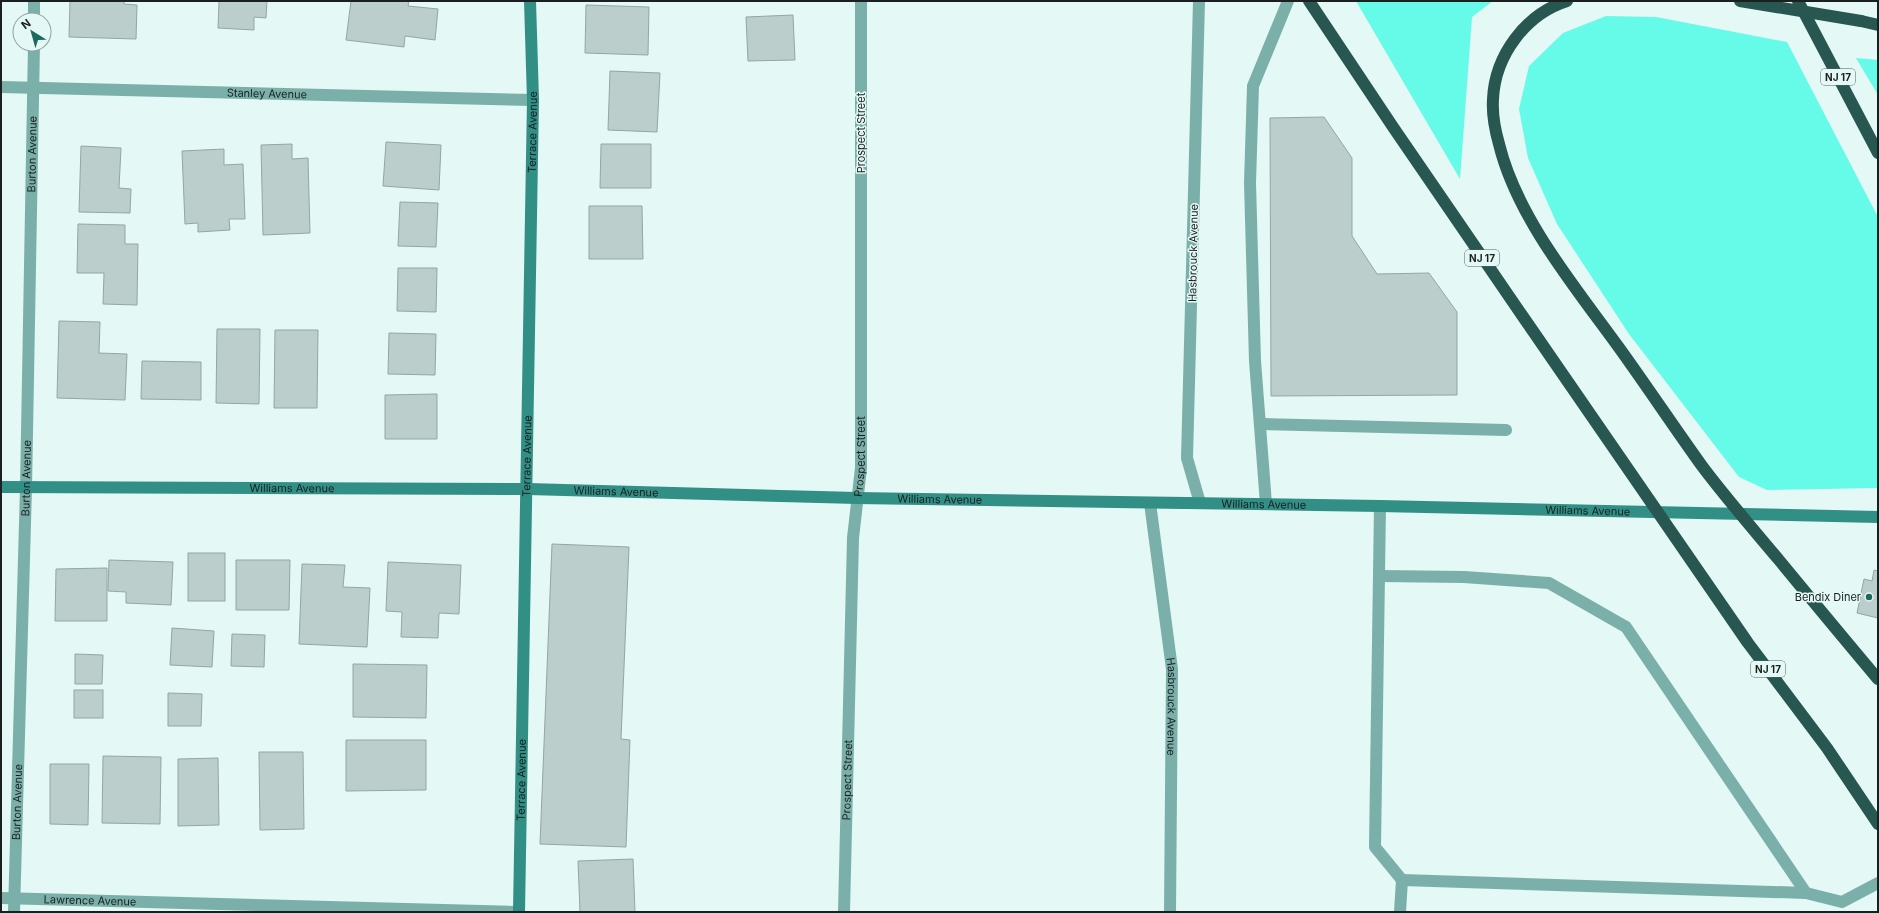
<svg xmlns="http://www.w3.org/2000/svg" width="1879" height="913" viewBox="0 0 1879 913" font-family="Inter,sans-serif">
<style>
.green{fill:#66fae9}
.building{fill:#bbcecb;stroke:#93a6a3}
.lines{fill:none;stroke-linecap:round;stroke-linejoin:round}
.lane{stroke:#7ab0a9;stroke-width:12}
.street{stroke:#7ab0a9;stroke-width:12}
.secondary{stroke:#328f85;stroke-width:12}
.highway{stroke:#285650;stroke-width:12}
.highway-bridge{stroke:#285650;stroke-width:12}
.poi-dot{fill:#1e6860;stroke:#e4f8f5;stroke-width:1.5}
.labels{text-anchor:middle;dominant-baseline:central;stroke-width:3;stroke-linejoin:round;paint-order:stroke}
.shield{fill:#e4f8f5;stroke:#56615f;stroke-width:1}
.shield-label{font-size:10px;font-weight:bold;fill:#19201f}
.street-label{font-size:11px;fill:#19201f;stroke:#e4f8f5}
.poi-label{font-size:11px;fill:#19201f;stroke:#e4f8f5;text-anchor:end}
</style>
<rect width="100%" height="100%" fill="#e4f8f5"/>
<g class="green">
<polygon points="1356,1 1493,1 1472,17 1460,179"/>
<polygon points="1606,16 1656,17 1787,42 1878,217 1878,488 1767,490 1739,477 1629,334 1557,224 1528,158 1519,109 1529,66 1563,33"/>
<polygon points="1856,58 1878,60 1878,95"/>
</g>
<g class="building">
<polygon points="70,1 124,1 124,4 137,5 136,39 69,37"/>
<polygon points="219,1 267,1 266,18 254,17 254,30 218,28"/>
<polygon points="351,1 409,1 408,6 438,9 435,40 405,36 404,47 346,40"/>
<polygon points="586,5 649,7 648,55 585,53"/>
<polygon points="793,15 795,60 748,61 746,17"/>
<polygon points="610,71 660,73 657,132 608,130"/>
<polygon points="1324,117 1352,158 1352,236 1377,274 1429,273 1457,312 1457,395 1271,396 1270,118"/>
<polygon points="386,142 441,145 439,190 383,186"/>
<polygon points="292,144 292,159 308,158 310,233 263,235 261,145"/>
<polygon points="601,144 651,144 651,188 600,188"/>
<polygon points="81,146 121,148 119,188 131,189 130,213 79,212"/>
<polygon points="224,149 224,165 243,164 245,219 229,219 230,230 198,232 198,223 185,224 182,151"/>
<polygon points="400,202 438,203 436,247 398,246"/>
<polygon points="589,206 642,206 643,259 589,259"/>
<polygon points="78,224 125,225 125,244 138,244 137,305 103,304 104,273 77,273"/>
<polygon points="398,268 437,268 436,312 397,311"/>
<polygon points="59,321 100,322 99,353 127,354 125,400 57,398"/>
<polygon points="217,329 260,329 259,404 216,403"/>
<polygon points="275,330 318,330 317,408 274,408"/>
<polygon points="389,333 436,334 435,375 388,374"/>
<polygon points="142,361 201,362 201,400 141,399"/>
<polygon points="437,394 437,439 385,439 385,395"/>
<polygon points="552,544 629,547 621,739 630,740 626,847 540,844"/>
<rect x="188" y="553" width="37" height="48"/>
<polygon points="109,560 173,562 171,605 126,603 126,592 108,591"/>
<polygon points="236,560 290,560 289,610 236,610"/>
<polygon points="388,562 461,565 459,614 439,613 438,638 401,637 402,612 386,611"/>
<polygon points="302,564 345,565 343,587 370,588 367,647 299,644"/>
<polygon points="107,568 107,621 55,621 56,569"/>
<polygon points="1874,570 1878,571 1878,618 1857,613 1864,579 1872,581"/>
<polygon points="172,628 214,631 212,667 170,665"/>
<polygon points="232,634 265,635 264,667 231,666"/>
<polygon points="75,654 103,655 102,684 75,684"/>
<polygon points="353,664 427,665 426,718 353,717"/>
<rect x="74" y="690" width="29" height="28"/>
<polygon points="168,693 202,694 201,726 168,726"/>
<polygon points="346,740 426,740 426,790 346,791"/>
<polygon points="259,752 303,752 304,829 260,830"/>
<polygon points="103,756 161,757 160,824 102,823"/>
<polygon points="218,758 219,825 178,826 178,759"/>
<polygon points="50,764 89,764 88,825 50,824"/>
<polygon points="633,859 635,912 580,912 578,861"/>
</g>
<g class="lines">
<g class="lane">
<polyline points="1260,424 1506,430"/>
<polyline points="1266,504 1255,361 1250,183 1253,86 1288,1"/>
<polyline points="1380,506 1375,847 1402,880"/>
<polyline points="1379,576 1464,577 1549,583 1626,627 1806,893"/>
<polyline points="1400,912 1402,880 1806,893 1842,902 1878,883"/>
</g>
<g class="street">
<polyline points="1199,1 1187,458 1200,503"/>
<polyline points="34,20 34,1"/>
<path id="s1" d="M1,87l532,13"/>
<path id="s2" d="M1150,503l22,166 -2,243"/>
<path id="s3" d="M1,898l514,14"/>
<path id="s4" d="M14,912l12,-424 8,-444"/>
<path id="s5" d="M844,912l9,-374 8,-70v-467"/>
</g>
<g class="secondary">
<path id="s6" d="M1,487l527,2 329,9 523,8 498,11"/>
<path id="s7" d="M519,912l14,-812 -3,-99"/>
</g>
<g class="highway">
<polyline points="1309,1 1393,127 1526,321 1748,643 1827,748 1878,824"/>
<path d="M1567,1c-41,13 -72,54 -74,98 -1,15 2,31 6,45 18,74 77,144 121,205 28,39 54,78 82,117 24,32 51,63 77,94 33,40 66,80 99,119"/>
<polyline points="1798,1 1878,153"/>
<polyline points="1861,21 1878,25"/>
</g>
<polyline class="highway-bridge" points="1740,1 1861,21"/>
</g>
<circle class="poi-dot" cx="1869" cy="597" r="4"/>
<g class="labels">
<g class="shield">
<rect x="1821" y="69" width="34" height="16" rx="3"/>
<rect x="1465" y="250" width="34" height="16" rx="3"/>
<rect x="1751" y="661" width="34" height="16" rx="3"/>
</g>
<g class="shield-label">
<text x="1838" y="77">NJ 17</text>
<text x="1482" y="258">NJ 17</text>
<text x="1768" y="669">NJ 17</text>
</g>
<g class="street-label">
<text stroke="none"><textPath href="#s1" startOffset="266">Stanley Avenue</textPath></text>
<text stroke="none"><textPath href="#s7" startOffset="780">Terrace Avenue</textPath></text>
<text transform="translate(861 133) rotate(-90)">Prospect Street</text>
<text stroke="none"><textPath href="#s4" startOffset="758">Burton Avenue</textPath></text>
<text transform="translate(1193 253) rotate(-89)">Hasbrouck Avenue</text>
<text stroke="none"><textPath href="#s7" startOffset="456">Terrace Avenue</textPath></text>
<text stroke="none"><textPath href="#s5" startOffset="456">Prospect Street</textPath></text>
<text stroke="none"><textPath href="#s4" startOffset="434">Burton Avenue</textPath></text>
<text stroke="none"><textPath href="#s6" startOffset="291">Williams Avenue</textPath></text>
<text stroke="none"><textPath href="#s6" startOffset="615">Williams Avenue</textPath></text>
<text stroke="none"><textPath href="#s6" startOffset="939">Williams Avenue</textPath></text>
<text stroke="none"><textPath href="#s6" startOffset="1263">Williams Avenue</textPath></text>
<text stroke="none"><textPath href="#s6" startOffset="1587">Williams Avenue</textPath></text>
<text stroke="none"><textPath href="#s2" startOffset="205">Hasbrouck Avenue</textPath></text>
<text stroke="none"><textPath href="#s7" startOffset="132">Terrace Avenue</textPath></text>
<text stroke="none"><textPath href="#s5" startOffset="132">Prospect Street</textPath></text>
<text stroke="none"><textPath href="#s4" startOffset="110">Burton Avenue</textPath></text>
<text stroke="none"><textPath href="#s3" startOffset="89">Lawrence Avenue</textPath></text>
</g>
<g class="poi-label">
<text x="1861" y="597">Bendix Diner</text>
</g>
</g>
<rect width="1879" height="913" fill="none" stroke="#19201f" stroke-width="4"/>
<g transform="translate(32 32) rotate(323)"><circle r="19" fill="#e4f8f5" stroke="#93a29f"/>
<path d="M0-3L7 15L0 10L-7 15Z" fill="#1e6860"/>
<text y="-6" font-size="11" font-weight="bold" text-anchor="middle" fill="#19201f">N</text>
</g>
</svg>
